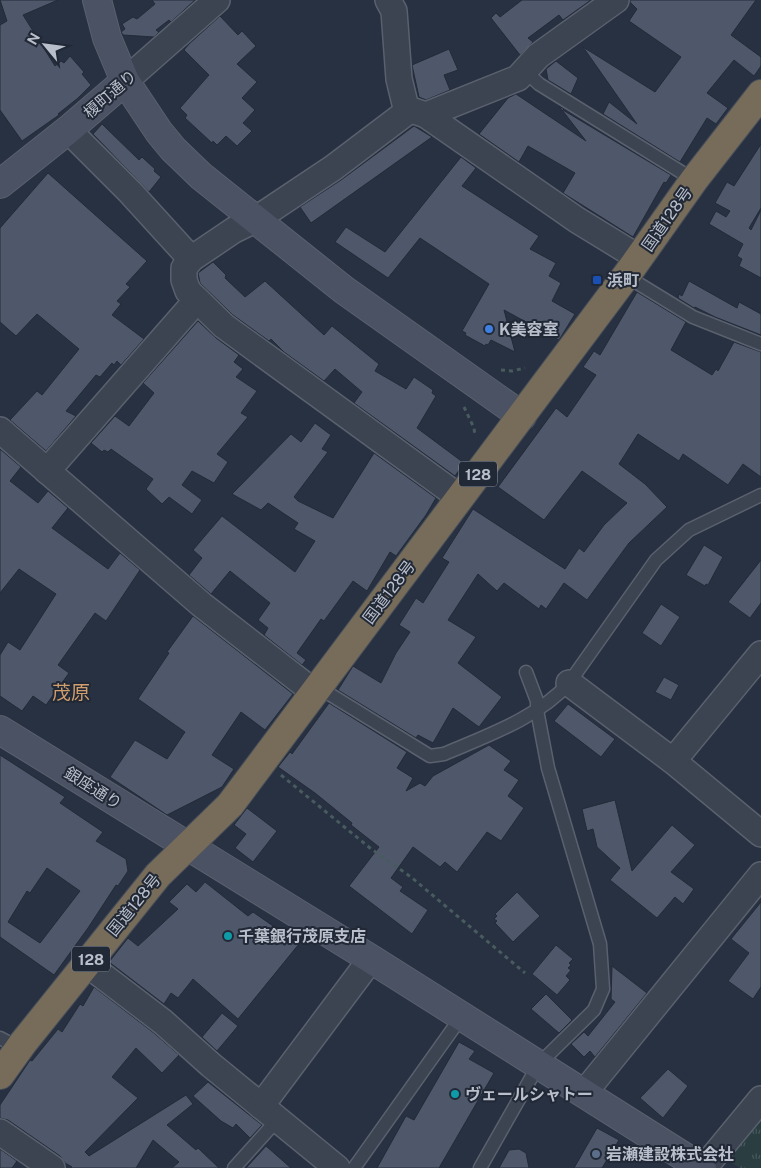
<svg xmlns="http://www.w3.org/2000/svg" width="761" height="1168" viewBox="0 0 761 1168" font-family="'Public Sans','Noto Sans JP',sans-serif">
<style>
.grass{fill:url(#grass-tufts)}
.building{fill:#4e586a;stroke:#232a38;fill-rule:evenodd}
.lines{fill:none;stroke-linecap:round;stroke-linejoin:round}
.lane-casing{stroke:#5a616e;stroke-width:15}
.street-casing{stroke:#5a616e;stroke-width:28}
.secondary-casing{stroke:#5a616e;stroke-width:30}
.highway-casing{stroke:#474e5b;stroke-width:30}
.path{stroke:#485b5f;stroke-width:3;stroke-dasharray:4 4;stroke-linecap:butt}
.lane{stroke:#3c4351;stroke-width:12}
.street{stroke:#3c4351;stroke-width:25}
.secondary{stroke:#4a5263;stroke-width:28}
.highway{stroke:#766c59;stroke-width:28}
.transit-dot{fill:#1a4fb4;stroke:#212836;stroke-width:2}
.shop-dot{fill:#3f7fe0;stroke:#212836;stroke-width:2}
.culture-dot{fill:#0f9aa8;stroke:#212836;stroke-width:2}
.service-dot{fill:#5c6f8a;stroke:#212836;stroke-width:2}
.labels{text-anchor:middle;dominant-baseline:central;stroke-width:4;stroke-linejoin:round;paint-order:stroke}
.shield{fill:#212836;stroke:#8b929e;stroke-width:1}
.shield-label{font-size:15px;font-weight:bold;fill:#b9bfcb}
.street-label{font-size:16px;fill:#b9bfcb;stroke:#212836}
.poi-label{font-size:16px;font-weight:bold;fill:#b9bfcb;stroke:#212836;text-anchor:start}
.quarter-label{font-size:19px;fill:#d19e6e;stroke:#212836}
</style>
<defs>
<pattern id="grass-tufts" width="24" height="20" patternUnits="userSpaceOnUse" patternTransform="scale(1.25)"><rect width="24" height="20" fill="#2a3e42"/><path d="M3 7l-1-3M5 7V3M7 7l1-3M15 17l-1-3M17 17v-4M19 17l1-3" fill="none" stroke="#47585c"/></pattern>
</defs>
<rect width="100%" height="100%" fill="#283141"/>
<polygon class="grass" points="761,1115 761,1168 740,1168 725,1159"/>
<g class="building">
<polygon points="0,0 58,0 23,15 55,66 61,61 64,63 70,56 84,72 82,74 91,85 78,98 58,114 59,115 22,141 0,110 0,25 7,21"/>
<polygon points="152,0 195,0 171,22 169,20 156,30 159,32 154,37 123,35 121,32 125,29 122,24 133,17 137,19 155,4"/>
<polygon points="522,0 591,0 563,20 559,15 528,38 533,42 520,55 491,18 496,13 500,17"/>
<polygon points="630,0 756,0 731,35 761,57 761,66 754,76 734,60 707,93 728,108 716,124 707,118 680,162 603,114 609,102 637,124 583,47 655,92 681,57 629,21 637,9 630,2"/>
<polygon points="220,16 238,35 242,31 256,46 237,64 257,82 242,98 255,110 243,123 252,131 237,146 226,136 217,145 213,141 212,143 185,118 187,115 180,108 209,75 184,50 189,44"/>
<polygon points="449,49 458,70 444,75 450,90 426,100 419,97 412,65"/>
<polygon points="556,61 578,78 571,94 548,80 546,69"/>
<polygon points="516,94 586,141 559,106 564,109 563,110 671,175 666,183 664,182 633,237 563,193 575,173 528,146 519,162 479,134 508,98"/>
<polygon points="102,124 139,160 142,157 155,169 154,171 161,177 149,192 93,134"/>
<polygon points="414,126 432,137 311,223 300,207 341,180"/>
<polygon points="761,144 761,208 749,228 751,230 761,210 761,278 739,266 742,259 737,256 743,244 709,224 716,211 726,217 730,211 715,203 727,182 734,186"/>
<polygon points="461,157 476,168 462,186 539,236 530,249 556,263 549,276 561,283 552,301 575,314 559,340 504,310 515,352 491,340 488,345 486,344 485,346 465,335 466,333 462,331 489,284 420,238 388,278 335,242 346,227 385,252"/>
<polygon points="48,173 147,261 126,284 130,287 117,301 121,304 112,315 144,339 121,365 117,361 114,365 112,363 100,377 96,375 66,411 76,416 46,451 10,420 37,391 42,395 79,349 37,314 16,336 0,322 0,228"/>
<polygon points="213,262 226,275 225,278 245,297 265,281 324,335 332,326 379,364 375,371 406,389 414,377 433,390 432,393 436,396 417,428 464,463 455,476 354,403 362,392 335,369 324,381 284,352 271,339 269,341 233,315 200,283 198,273"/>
<polygon points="689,281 737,308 739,302 761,314 761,335 715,317 695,307 694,308 678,298 679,294 682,296"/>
<polygon points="637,292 686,322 671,350 712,375 716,369 718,371 734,342 761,352 761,477 743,464 728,485 683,454 679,461 638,434 619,464 645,484 667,507 629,543 587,600 564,583 546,609 541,605 539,609 504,583 497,591 478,574 448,620 476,637 458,663 502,697 479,727 453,708 433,743 418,735 416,738 338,690 353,666 381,683 396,653 410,632 399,625 416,598 423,603 449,562 442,558 473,509 565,569 579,548 584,552 604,525 627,503 582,471 544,520 498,487 556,408 567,417 596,375 583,367 594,351 600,355"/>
<polygon points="198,321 216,338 239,355 234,362 243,369 236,377 257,391 241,413 248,417 217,454 228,462 214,483 192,471 182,485 202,500 192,514 169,497 162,504 146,489 153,479 111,449 108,452 104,450 102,452 91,443 115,416 129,426 154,393 143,383"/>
<polygon points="315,423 331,435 322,449 328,452 294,497 298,501 333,518 374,453 436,498 426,515 396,556 390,552 367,591 353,581 324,621 321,619 297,653 306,660 302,665 264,635 268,628 258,620 270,603 230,571 211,594 189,575 202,558 193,550 222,516 295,572 315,541 294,529 298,523 268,503 261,510 232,494 291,434 301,442"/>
<polygon points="0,449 21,467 10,481 38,503 48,491 68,508 52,528 108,569 120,553 140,570 106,621 95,613 58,665 69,673 46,705 33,696 22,711 0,696 0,655 8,642 20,650 56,594 19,569 0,593"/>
<polygon points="704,545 723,557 708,585 706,584 705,586 686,575"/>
<polygon points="761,560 761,603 750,618 728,602"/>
<polygon points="661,604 680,617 661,646 642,633"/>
<polygon points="193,616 293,694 265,730 241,712 212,755 234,769 222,787 167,815 110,777 135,740 167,759 185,732 138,699 169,653 167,652"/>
<polygon points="664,677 679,685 671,700 655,692"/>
<polygon points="329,703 407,752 397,768 413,778 406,791 420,783 425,786 433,776 489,745 511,761 504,770 519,780 508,796 524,808 501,841 487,832 457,872 445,862 440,867 413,847 391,878 403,887 400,891 428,910 412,934 349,886 379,847 351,825 352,823 315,793 278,767 290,752 292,754"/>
<polygon points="568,704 615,739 601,757 554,721"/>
<path d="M0,755l65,42 -5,6 43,29 -7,9 30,18 2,12 -10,15 -2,-1 -28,43 -34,47 -54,-38zM47,868l33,23 -40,52 -32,-21 19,-31 3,2z"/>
<polygon points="615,800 632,871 672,825 695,845 671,872 694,889 683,904 675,897 657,918 610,880 620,868 597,847 593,829 587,831 582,809"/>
<polygon points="247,808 277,831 253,862 235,848 246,834 234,825"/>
<polygon points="205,882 248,916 253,912 299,944 238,1019 193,979 178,998 171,993 164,1004 109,962 128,938 138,946 178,909 169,902 187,884 196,892"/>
<polygon points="517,892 540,916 513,942 495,923 497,921 494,919 497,916 495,914"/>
<polygon points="761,902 761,987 753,999 728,981 749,953 731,939"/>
<polygon points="556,945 573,959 569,963 571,965 568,968 571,970 566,976 570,980 557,995 532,974"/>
<polygon points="612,966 647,993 595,1057 590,1051 584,1057 571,1044 584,1032 588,1036 615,1002 611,999"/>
<polygon points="94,987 154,1033 179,1055 162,1073 136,1048 112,1077 138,1098 85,1152 89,1156 186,1095 193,1104 167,1125 196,1150 198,1148 219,1168 172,1168 179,1162 153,1140 136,1168 70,1168 72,1167 65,1163 60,1156 8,1120 0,1118 0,1105 30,1060 32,1061 58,1029 62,1032 80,1004 83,1006"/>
<polygon points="546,994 572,1020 559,1033 531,1009"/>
<polygon points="222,1013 238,1026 217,1051 202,1037"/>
<polygon points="459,1042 475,1051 469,1059 494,1073 439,1168 377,1168 406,1116 414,1120"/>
<polygon points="668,1069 688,1086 663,1118 640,1098"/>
<polygon points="208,1082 262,1125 250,1138 236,1124 233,1128 221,1121 193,1096"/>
<polygon points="597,1128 619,1140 602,1168 574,1168"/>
<polygon points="266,1146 291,1168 246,1168"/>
<polygon points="0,1149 17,1161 12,1168 0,1168"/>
<polygon points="519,1149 526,1153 529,1168 499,1168 509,1150"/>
</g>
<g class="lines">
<defs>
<g id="lane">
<polyline points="525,71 539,84 694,180"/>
<polyline points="626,276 693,317 761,344"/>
<path d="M316,689l15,6 99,61 14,-2c42,-18 94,-36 125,-71l87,-123 33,-30 72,-35"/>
<polyline points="0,1038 19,1048"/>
<polyline points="234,1168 278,1119"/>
<polyline points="354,1168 462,1016"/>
<polyline points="480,1168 539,1064 594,1010 603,989 600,944 548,768 537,710 537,701 526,672"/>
</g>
<g id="street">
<polyline points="388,0 394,11 399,79 407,112"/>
<polyline points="125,81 217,0"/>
<polyline points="426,115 577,220 639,258"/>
<polyline points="68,130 130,192 191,259"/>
<polyline points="0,430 202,605 305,685 316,689"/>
<polyline points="47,471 197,300"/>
<polyline points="459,497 224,326 188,291 184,280 184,268 191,259 234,230 255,220 333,168 407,112 414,111 426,115 518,78 538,56 616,0"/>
<polyline points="569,683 673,761 761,834"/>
<polyline points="673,761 761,654"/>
<polyline points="87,964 163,1022 211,1065 337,1168"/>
<polyline points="584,1093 761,875"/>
<polyline points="261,1106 371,959"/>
<polyline points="0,1132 52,1168"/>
<polyline points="704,1168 761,1099"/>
</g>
<g id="secondary">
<polyline points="97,0 107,38 125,81 159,132 173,149 201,176 344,290 522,416"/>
<polyline points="0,184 68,130 125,81"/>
<polyline points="0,730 371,959 702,1168"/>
</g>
<polyline id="highway" points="0,1075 23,1043 158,875 230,805 626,276 694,180 761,94"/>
</defs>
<use href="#lane" class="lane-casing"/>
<use href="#street" class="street-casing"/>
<use href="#secondary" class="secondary-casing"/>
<use href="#highway" class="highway-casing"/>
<g class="path">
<polyline points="501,370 512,371 525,368"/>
<polyline points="464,407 474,428 475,436"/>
<polyline points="281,775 370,848 411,877 525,973"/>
</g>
<use href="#lane" class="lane"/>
<use href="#street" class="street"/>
<use href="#secondary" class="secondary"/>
<use href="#highway" class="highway"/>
</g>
<rect class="transit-dot" x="592" y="275" width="10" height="10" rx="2.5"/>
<circle class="shop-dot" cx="489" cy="329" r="5"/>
<g class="culture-dot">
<circle cx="228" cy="936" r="5"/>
<circle cx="455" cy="1094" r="5"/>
</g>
<circle class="service-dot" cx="596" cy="1154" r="5"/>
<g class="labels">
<g class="shield">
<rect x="459" y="461.5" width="38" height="25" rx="4"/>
<rect x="72" y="946.5" width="38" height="25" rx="4"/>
</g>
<g class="shield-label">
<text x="478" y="474">128</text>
<text x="91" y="959">128</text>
</g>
<g class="street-label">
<text transform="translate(110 94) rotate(-41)">榎町通り</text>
<text transform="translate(667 219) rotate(-55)">国道128号</text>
<text transform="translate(389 592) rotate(-53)">国道128号</text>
<text transform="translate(93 788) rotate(32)">銀座通り</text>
<text transform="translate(134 905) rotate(-51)">国道128号</text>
</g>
<g class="poi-label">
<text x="607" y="280">浜町</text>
<text x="499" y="329">K美容室</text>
<text x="238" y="936">千葉銀行茂原支店</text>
<text x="465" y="1094">ヴェールシャトー</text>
<text x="606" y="1154">岩瀬建設株式会社</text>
</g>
<g class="quarter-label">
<text x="71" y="692">茂原</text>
</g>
</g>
<g transform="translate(45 45) rotate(299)" stroke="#212836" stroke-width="4" paint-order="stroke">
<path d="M0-4L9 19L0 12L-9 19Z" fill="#b9bfcb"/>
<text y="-8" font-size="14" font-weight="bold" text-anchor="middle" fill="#b9bfcb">N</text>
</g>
</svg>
